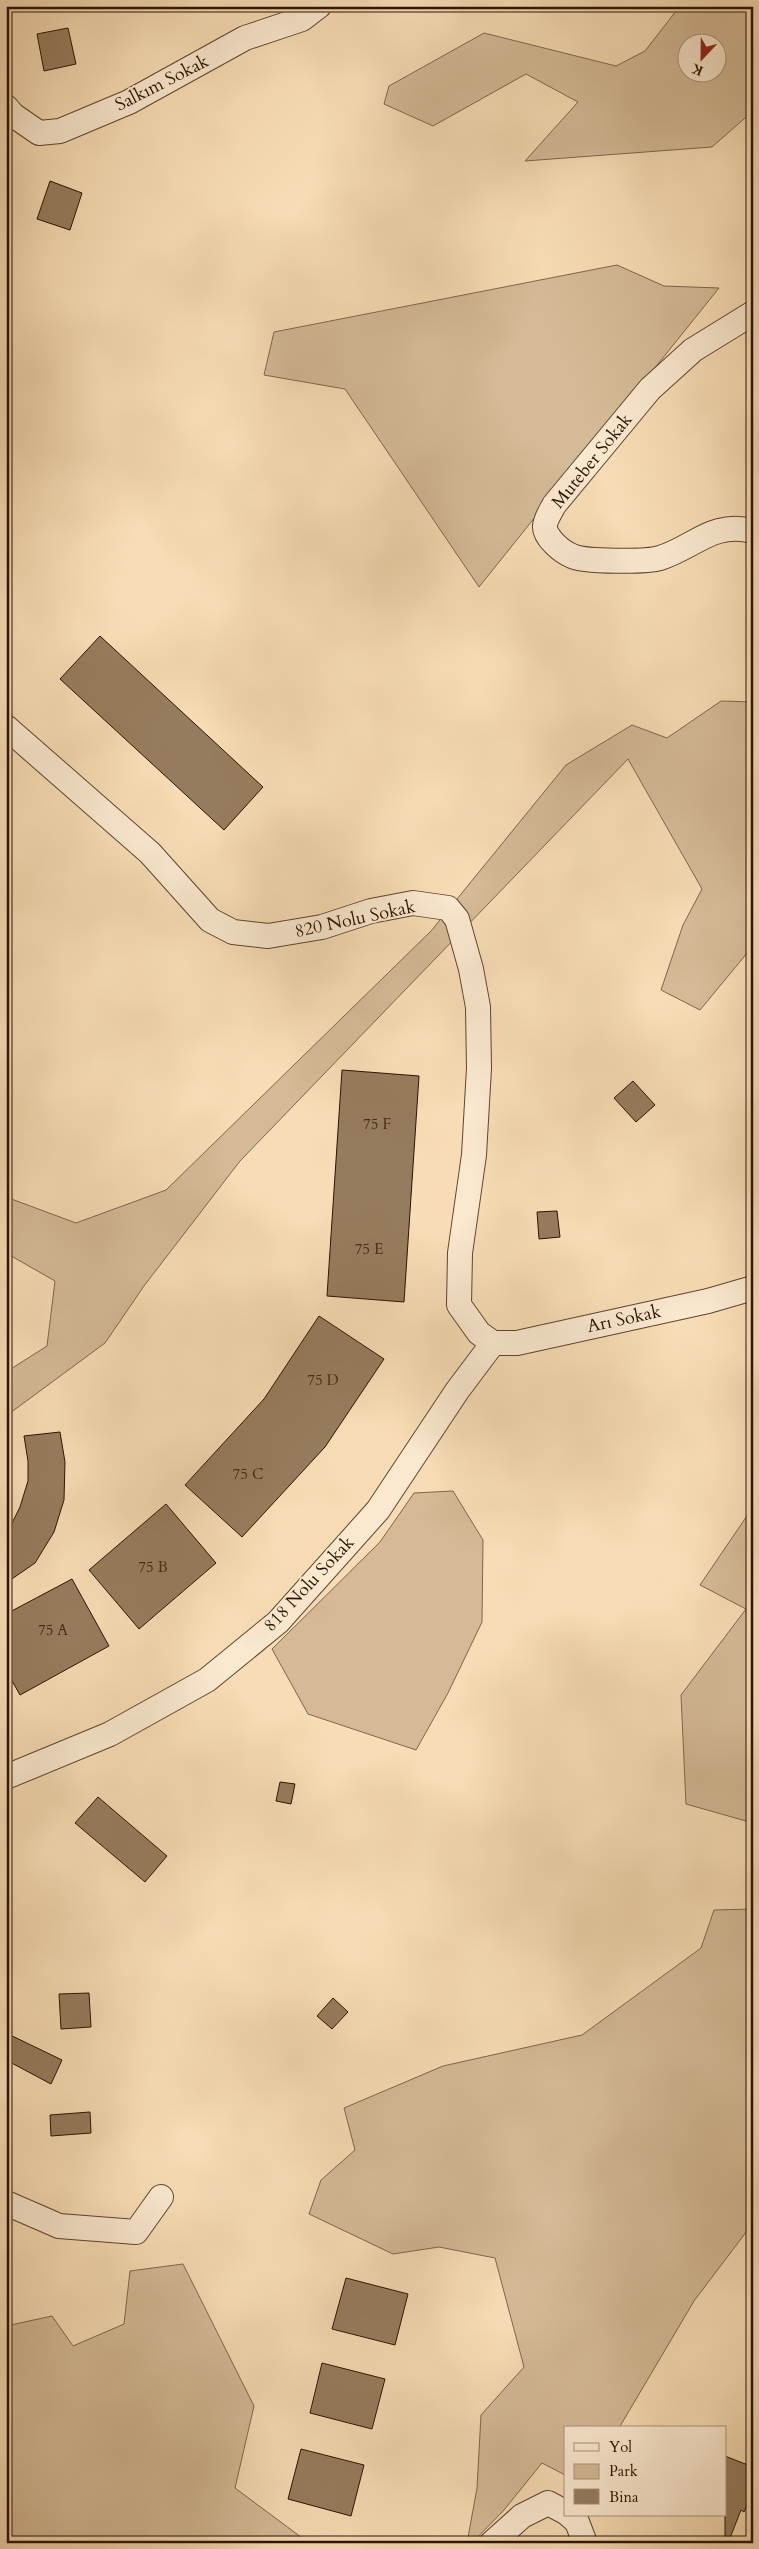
<svg xmlns="http://www.w3.org/2000/svg" width="759" height="2549" viewBox="0 0 759 2549" font-family="Cardo,serif">
<style>
.green{fill:#d4ba96;stroke:#80664b;fill-rule:evenodd}
.building{fill:#967c5e;stroke:#2c1300}
.lines{fill:none;stroke-linecap:round;stroke-linejoin:round}
.minor-casing{stroke:#5f452d;stroke-width:26}
.minor{stroke:#fae8cf;stroke-width:24}
.labels{text-anchor:middle;dominant-baseline:central;stroke-width:4;stroke-linejoin:round;paint-order:stroke}
.number-label{font-size:15px;fill:#462d18}
.street-label{font-size:18px;fill:#2c1300;stroke:#fae8cf}
</style>
<rect width="100%" height="100%" fill="#f7dcb5"/>
<filter id="stains"><feTurbulence type="fractalNoise" baseFrequency=".004" numOctaves="4"/><feColorMatrix values="0 0 0 0 .2 0 0 0 0 .09 0 0 0 0 .02 0 0 0 .5 -.17"/></filter>
<radialGradient id="worn" r=".72"><stop offset=".6" stop-color="#630" stop-opacity="0"/><stop offset="1" stop-color="#630" stop-opacity=".3"/></radialGradient>
<g class="green">
<path d="M680,6h73v105l-41,36 -187,14 53,-59 -52,-28 -93,52 -49,-22 5,-18 95,-53 132,33 29,-15zM716,42v30h-30v-30z"/>
<polygon points="617,265 664,286 719,288 479,587 345,389 264,375 274,332"/>
<polygon points="721,701 753,702 753,946 700,1010 661,990 683,925 702,889 628,759 240,1161 144,1286 105,1343 6,1416 6,1372 47,1346 55,1281 6,1253 6,1197 76,1223 166,1190 431,931 566,765 632,725 667,738"/>
<polygon points="453,1491 483,1540 482,1622 448,1693 416,1750 308,1714 272,1649 380,1542 414,1493"/>
<polygon points="753,1507 753,1823 686,1804 681,1695 746,1609 700,1585"/>
<polygon points="753,1909 753,2223 694,2301 619,2428 565,2428 565,2475 542,2463 504,2510 472,2543 467,2543 477,2488 481,2415 524,2367 495,2258 439,2247 393,2254 309,2214 321,2180 355,2150 344,2108 443,2066 582,2035 701,1948 714,1910"/>
<polygon points="183,2264 254,2406 235,2488 309,2543 6,2543 6,2326 52,2316 73,2346 124,2324 130,2271"/>
</g>
<g class="building">
<polygon points="68,28 76,64 44,71 37,34"/>
<polygon points="50,181 82,193 70,230 37,219"/>
<polygon points="100,636 263,787 224,830 60,679"/>
<polygon points="342,1070 419,1076 404,1302 327,1296"/>
<polygon points="633,1081 655,1105 636,1122 614,1098"/>
<polygon points="557,1211 560,1237 539,1239 537,1212"/>
<polygon points="319,1316 384,1359 325,1447 242,1537 185,1485 264,1399"/>
<polygon points="60,1432 65,1462 64,1500 54,1532 35,1563 6,1583 6,1535 20,1507 28,1481 28,1461 24,1436"/>
<polygon points="166,1504 216,1563 139,1629 89,1570"/>
<polygon points="72,1579 109,1646 20,1695 6,1670 6,1614"/>
<polygon points="280,1782 295,1784 291,1804 276,1801"/>
<polygon points="98,1797 167,1856 145,1882 75,1823"/>
<polygon points="89,1993 91,2027 61,2029 59,1994"/>
<polygon points="333,1998 348,2012 332,2029 317,2016"/>
<polygon points="6,2033 62,2060 51,2084 6,2060"/>
<polygon points="90,2112 91,2133 51,2136 50,2115"/>
<polygon points="346,2278 408,2294 395,2345 332,2329"/>
<polygon points="322,2363 385,2379 372,2429 310,2413"/>
<polygon points="301,2449 364,2465 351,2516 288,2499"/>
<polygon points="725,2456 753,2467 753,2491 744,2512 741,2510 728,2543 725,2543"/>
</g>
<g class="lines">
<defs>
<g id="minor">
<polyline points="6,107 13,115 39,133 60,131 129,102 245,38 302,19 319,6"/>
<path d="M753,313l-60,37 -43,39 -96,116c-3,6 -9,15 -9,21 -1,11 17,26 27,30 12,6 75,6 88,2 35,-11 52,-37 93,-27"/>
<polyline points="6,727 150,853 210,920 233,932 268,936 322,927 371,911 413,903 448,908 457,919 471,969 478,1007 479,1068 474,1155 460,1253 459,1305 479,1333 493,1343"/>
<polyline points="493,1343 517,1343 708,1301 753,1288"/>
<polyline points="6,1777 110,1734 207,1680 278,1622 378,1510 457,1391 493,1343"/>
<polyline points="6,2203 59,2226 136,2232 161,2197"/>
<polyline points="569,2515 577,2522 585,2543"/>
<polyline points="492,2543 522,2516 548,2503 565,2512"/>
</g>
</defs>
<use href="#minor" class="minor-casing"/>
<use href="#minor" class="minor"/>
</g>
<g class="labels">
<g class="number-label">
<text x="377" y="1124">75 F</text>
<text x="369" y="1249">75 E</text>
<text x="323" y="1380">75 D</text>
<text x="248" y="1474">75 C</text>
<text x="153" y="1567">75 B</text>
<text x="53" y="1630">75 A</text>
</g>
<g class="street-label">
<text transform="translate(162 83) rotate(-27)">Salkım Sokak</text>
<text transform="translate(592 461) rotate(-51)">Muteber Sokak</text>
<text transform="translate(355 919) rotate(-12)">820 Nolu Sokak</text>
<text transform="translate(624 1319) rotate(-12)">Arı Sokak</text>
<text transform="translate(309 1584) rotate(-47)">818 Nolu Sokak</text>
</g>
</g>
<rect width="759" height="2549" fill="none" stroke="#f7dcb5" stroke-width="25"/>
<rect x="8" y="8" width="744" height="2534" fill="none" stroke="#2c1300" stroke-width="2.5"/>
<rect x="12" y="12" width="734" height="2524" fill="none" stroke="#2c1300"/>
<rect x="564" y="2426" width="162" height="90" fill="#fae8cf" stroke="#a8937c"/>
<rect x="574" y="2443" width="25" height="8" fill="#fae8cf" stroke="#a8937c"/>
<text x="609" y="2452" font-size="15" fill="#2c1300">Yol</text>
<rect x="574" y="2464" width="25" height="15" fill="#d4ba96" stroke="#a8937c"/>
<text x="609" y="2476" font-size="15" fill="#2c1300">Park</text>
<rect x="574" y="2489" width="25" height="15" fill="#967c5e" stroke="#a8937c"/>
<text x="609" y="2502" font-size="15" fill="#2c1300">Bina</text>
<g transform="translate(702 58) rotate(202)"><circle r="24" fill="#fae8cf" stroke="#a8937c"/>
<path d="M0-4L9 19L0 12L-9 19Z" fill="#8f2418"/>
<text y="-8" font-size="14" font-weight="bold" text-anchor="middle" fill="#2c1300">K</text>
</g>
<rect width="100%" height="100%" filter="url(#stains)"/>
<rect width="100%" height="100%" fill="url(#worn)"/>
</svg>
